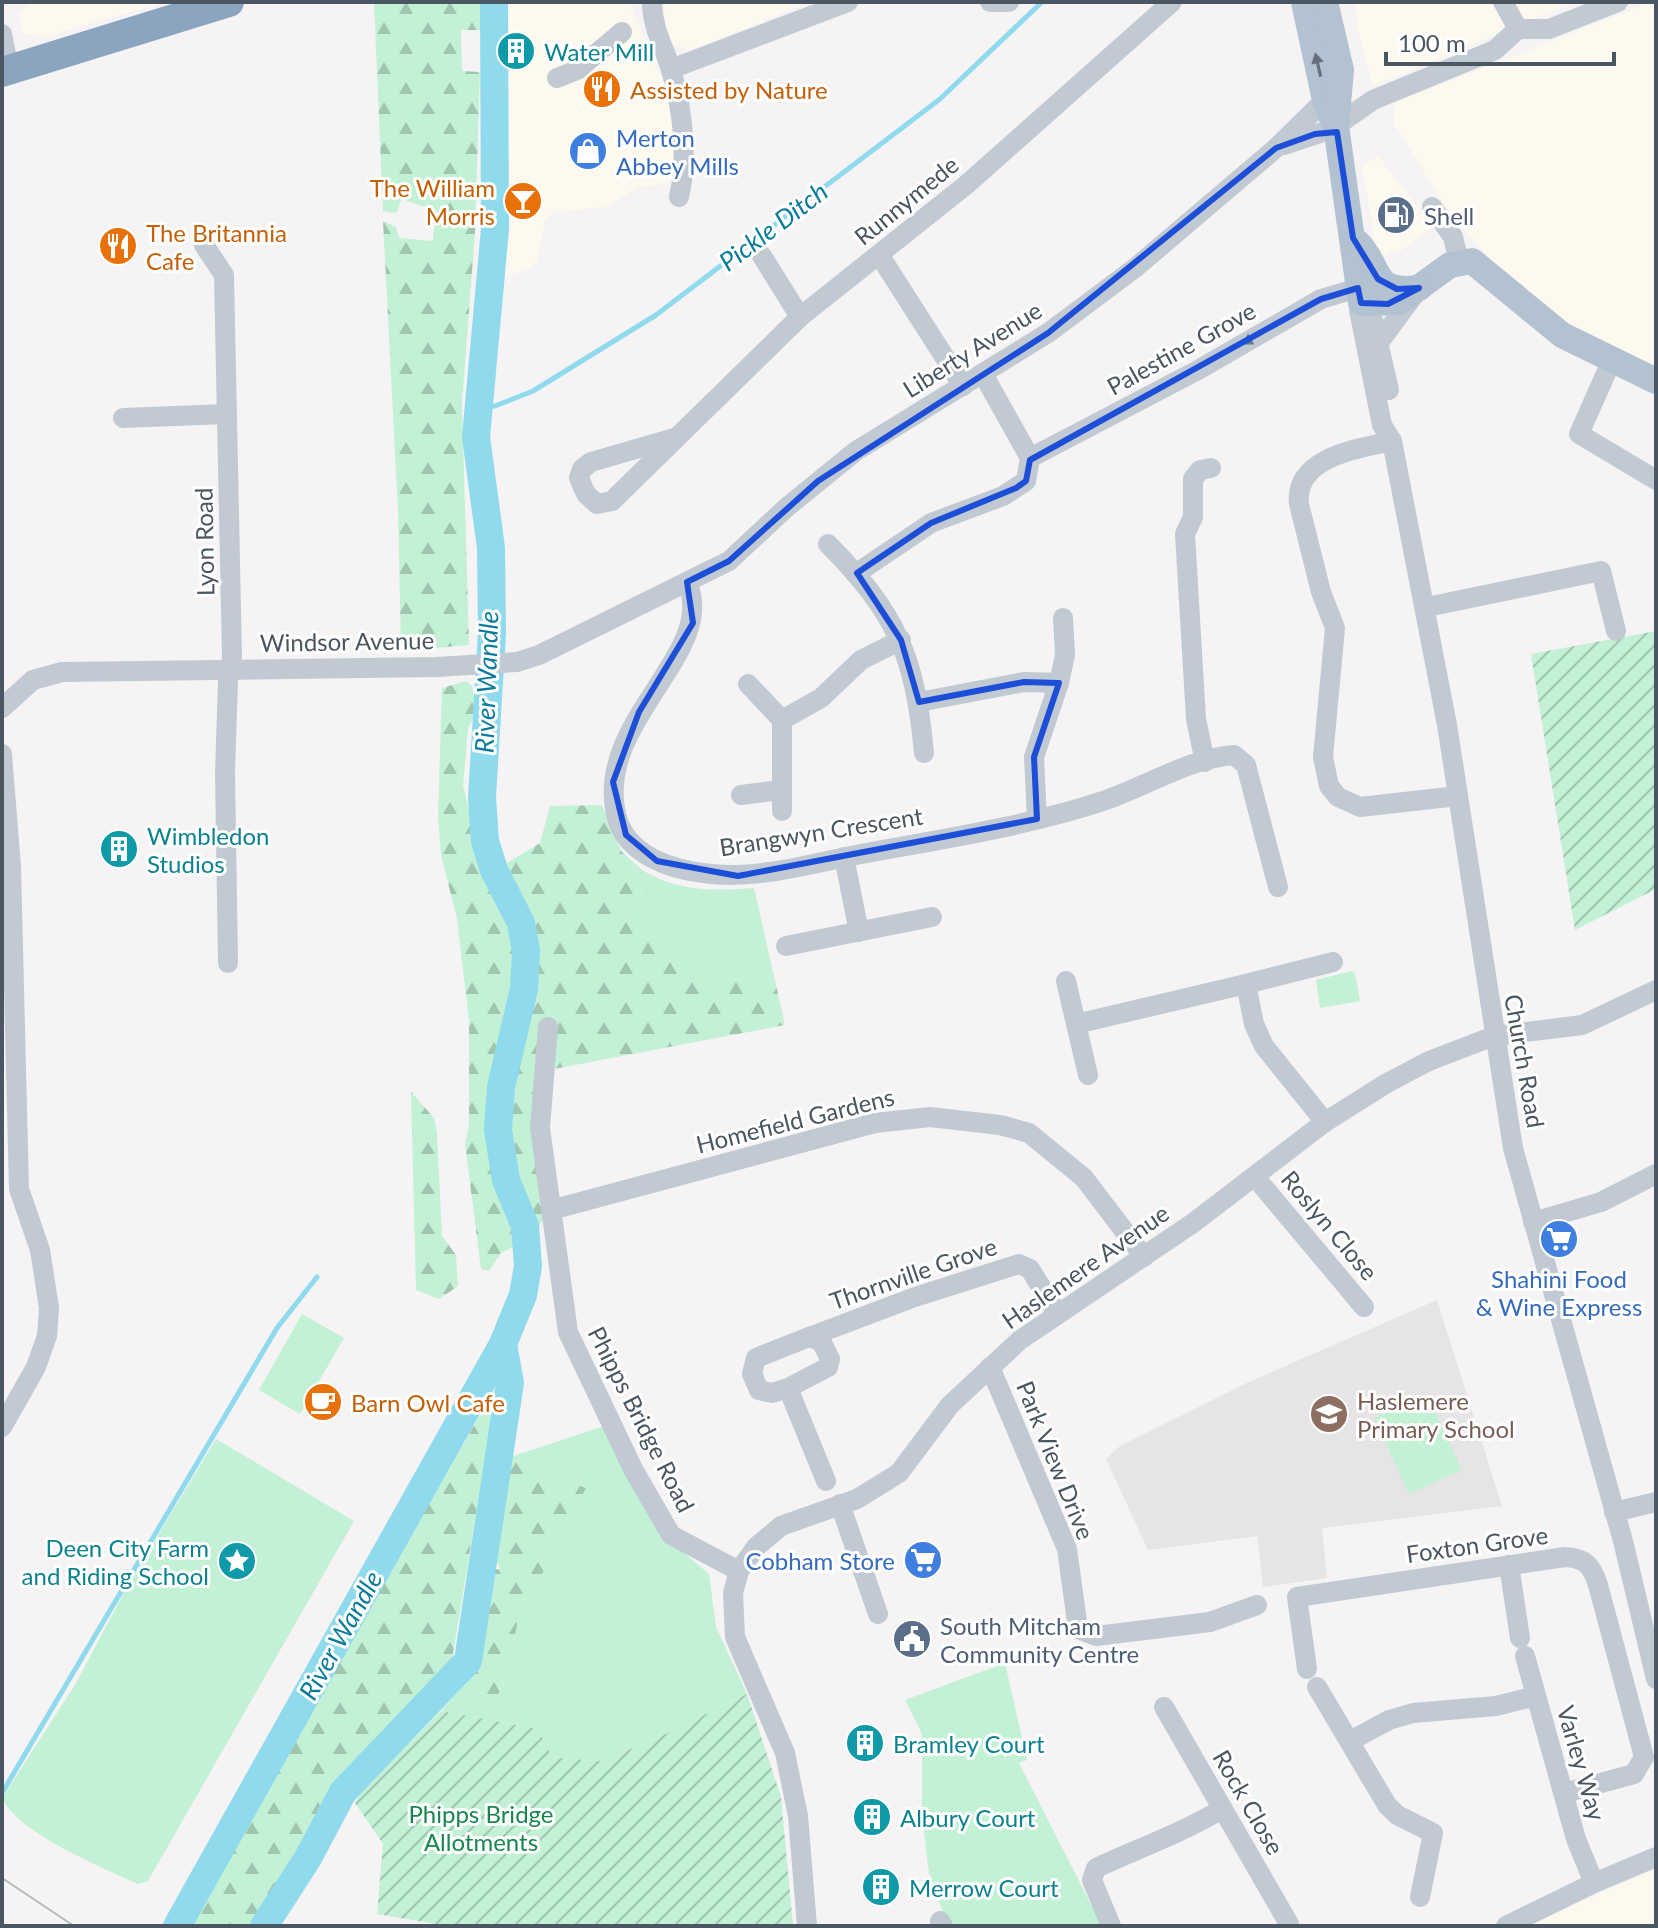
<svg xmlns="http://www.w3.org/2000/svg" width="1658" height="1928" viewBox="0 0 1658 1928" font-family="Lato,sans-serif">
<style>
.commercial{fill:#fdf9ef}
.education{fill:#e6e4e5}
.green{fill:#c3f1d5}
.forest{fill:url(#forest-firs)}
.garden{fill:url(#garden-furrows)}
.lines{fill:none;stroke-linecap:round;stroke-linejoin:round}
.stream{stroke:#90daee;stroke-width:5}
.river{stroke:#90daee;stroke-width:28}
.minor{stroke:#c1cad2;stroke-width:20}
.major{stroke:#b3c2d1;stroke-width:26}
.highway{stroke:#8ba5c1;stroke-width:30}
.tram{stroke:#b5b8bd;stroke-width:2}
.oneway{fill:#64717d}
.oneway2{fill:#6e7983}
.marked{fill:none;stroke:#1d4ed8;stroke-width:6;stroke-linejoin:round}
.labels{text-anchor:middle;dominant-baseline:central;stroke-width:6;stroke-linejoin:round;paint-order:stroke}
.culture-label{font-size:24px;fill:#0d838f;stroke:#fff;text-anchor:start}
.food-label{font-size:24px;fill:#c56008;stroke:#fff;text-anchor:start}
.shop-label{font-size:24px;fill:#366cbe;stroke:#fff;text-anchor:start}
.street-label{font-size:24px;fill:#4a5661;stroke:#fff}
.service-label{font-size:24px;fill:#4e5e75;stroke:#fff;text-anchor:start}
.education-label{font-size:24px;fill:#785e54;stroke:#fff;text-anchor:start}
.park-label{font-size:24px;fill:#17864f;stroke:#fff}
.water-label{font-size:26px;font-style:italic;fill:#0c7c9b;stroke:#fff}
</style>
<defs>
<pattern id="forest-firs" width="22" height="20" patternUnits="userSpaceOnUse" patternTransform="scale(2)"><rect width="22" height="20" fill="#c3f1d5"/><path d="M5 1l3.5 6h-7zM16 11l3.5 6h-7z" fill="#a0c6b0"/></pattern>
<pattern id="garden-furrows" width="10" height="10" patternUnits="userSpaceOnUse" patternTransform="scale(2)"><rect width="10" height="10" fill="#c3f1d5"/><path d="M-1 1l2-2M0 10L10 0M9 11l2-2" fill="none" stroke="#a0c6b0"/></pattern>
</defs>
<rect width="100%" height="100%" fill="#f5f3f3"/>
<g class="commercial">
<polygon points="31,2 165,2 43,37 22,33 19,12"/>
<polygon points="499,2 629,2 669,95 673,128 674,174 667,184 638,187 606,207 552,212 545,220 537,262 527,270 505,276"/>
<polygon points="664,2 811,2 690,50 673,45 666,36"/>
<polygon points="1355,2 1574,2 1373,86 1359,36"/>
<polygon points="1652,2 1656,2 1656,372 1563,321 1499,269 1451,215 1393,122 1396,102"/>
<polygon points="1378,156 1433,227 1398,253 1395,249 1378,259 1362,166"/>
<polygon points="1656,1869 1656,1926 1530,1926 1583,1901"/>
</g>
<polygon class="education" points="1437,1300 1502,1506 1322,1528 1327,1578 1263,1587 1257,1536 1148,1550 1106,1459 1120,1446 1249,1382"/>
<g class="green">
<path d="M642,870c36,22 71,21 112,18l20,88 -63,6 -38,-16 -32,-52z"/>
<polygon points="1352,971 1355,973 1360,1001 1320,1008 1316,980"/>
<polygon points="302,1314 344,1338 300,1414 259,1390"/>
<polygon points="1427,1394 1462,1470 1409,1494 1374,1418"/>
<polygon points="607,1425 667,1538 709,1574 716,1627 747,1694 647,1743 599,1761 552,1757 537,1729 441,1711 464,1685 496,1700 508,1670 521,1606 586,1488 507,1458"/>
<path d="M216,1439l138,82 -206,360 -10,3c-36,-17 -119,-50 -136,-86l73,-113 52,-98z"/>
<polygon points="1005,1663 1027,1760 1019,1763 1102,1926 948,1926 929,1873 922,1816 922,1734 905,1700"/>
</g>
<g class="forest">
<polygon points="374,2 482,2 482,30 461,30 462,71 480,72 475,232 462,403 469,645 401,651 398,511 383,221 396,227 399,238 433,241 436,211 402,199 396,213 383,211"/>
<polygon points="466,681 472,686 477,709 468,729 463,785 479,853 507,863 540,843 550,806 602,805 622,852 642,870 641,914 673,966 711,982 774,976 785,1025 554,1069 540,1077 544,1218 532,1238 501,1253 489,1271 481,1269 465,1144 469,1124 469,1020 457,919 441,855 438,816 442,688"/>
<polygon points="411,1092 434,1118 437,1132 442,1236 456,1255 458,1286 439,1299 416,1290"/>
<polygon points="497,1385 451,1666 354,1769 250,1926 188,1926"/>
<polygon points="507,1458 586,1488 529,1600 525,1599 521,1606 508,1670 496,1700 464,1685 485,1624 493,1570 500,1569 495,1557"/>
</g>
<g class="garden">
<polygon points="1656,631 1656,889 1575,930 1531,654"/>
<polygon points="747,1694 781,1797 793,1926 448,1926 377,1914 383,1844 355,1803 362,1791 441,1711 538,1729 552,1757 599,1761 647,1743"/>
</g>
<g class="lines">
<g class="stream">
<polyline points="477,407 495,406 533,391 656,315 940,99 1042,2"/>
<polyline points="2,1793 277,1328 317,1277"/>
</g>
<g class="river">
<polyline points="177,1926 503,1344 523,1295 528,1266 525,1226 506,1180 498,1130 501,1087 524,989 526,951 521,923 494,870 485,841 482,797 492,633 491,548 476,437 495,229 494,2"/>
<polyline points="264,1926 308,1858 343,1792 468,1661 510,1383 503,1344"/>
</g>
<g class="minor">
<path d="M652,2c0,27 13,46 20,71 11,39 16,85 7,124"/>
<polyline points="990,2 1009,2"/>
<polyline points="1503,2 1518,29"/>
<polyline points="2,34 9,70"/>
<polyline points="671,69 848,2"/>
<polyline points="557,78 577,70 622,32"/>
<polyline points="1336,126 1373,100 1495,50 1518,29 1549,29 1618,2"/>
<polyline points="1284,145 1323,132 1337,132"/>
<polyline points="1432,207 1453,237 1459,262"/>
<polyline points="204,245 224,275 232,657 228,681 225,773 228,963"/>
<polyline points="762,256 800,317"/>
<polyline points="880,256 963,386"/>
<polyline points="1361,303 1359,310 1382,425 1392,441 1447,725 1513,1148 1623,1541 1656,1679"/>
<polyline points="1371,312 1389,390"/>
<polyline points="1380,341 1414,295"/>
<polyline points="1611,362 1579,434 1656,480"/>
<polyline points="123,418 227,414"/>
<polyline points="674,438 591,462 582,469 579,478 586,494 597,504 612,501 800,317 966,185 1172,2"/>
<path d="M1392,441c-35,8 -98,16 -93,63l22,88 14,36 -12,129 6,29 9,11 22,10 98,-11"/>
<polyline points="1030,458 1198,370 1321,299 1358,288"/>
<path d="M828,544c69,70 87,112 96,209"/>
<polyline points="857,573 931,523 1003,496 1026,481 1030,458 983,374"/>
<path d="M687,582c32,71 -92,138 -71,232 9,42 58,57 96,60 48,5 101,-11 149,-20 81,-15 163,-27 242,-53 42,-14 87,-43 131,-46l12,10 32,122"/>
<polyline points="1427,607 1601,571 1616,631"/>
<polyline points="748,684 782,720 782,811"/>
<polyline points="919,702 1024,682 1059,683"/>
<polyline points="2,708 33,680 62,672 437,667 517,662 539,655 729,561 786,508 856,451 1048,333 1135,268 1276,148 1325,100"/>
<polyline points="782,720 821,698 861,660 901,640"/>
<polyline points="2,754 11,867 19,1189 40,1250 49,1308 47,1336 36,1367 2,1427"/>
<polyline points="1205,762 1196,719 1185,534 1193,517 1193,479 1200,470 1211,468"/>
<polyline points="741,795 780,790"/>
<polyline points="1037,819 1034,757 1059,683 1065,655 1063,618"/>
<polyline points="844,857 859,932"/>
<polyline points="786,946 932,917"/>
<polyline points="1066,981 1088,1075"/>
<polyline points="1246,984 1333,962"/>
<polyline points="1076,1024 1246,984 1254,1024 1264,1046 1325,1122"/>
<polyline points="548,1027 540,1128 568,1332 633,1469 671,1535 739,1571"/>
<polyline points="1255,1177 1364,1307"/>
<polyline points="551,1210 875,1123 930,1117 1000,1125 1029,1133 1084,1178 1144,1257"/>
<polyline points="1533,1222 1601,1202 1656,1174"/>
<polyline points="809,1337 915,1297 1019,1264 1030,1269 1057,1313"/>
<polyline points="990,1367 1067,1549 1078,1629 1096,1636 1210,1622 1257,1605"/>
<polyline points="788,1388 828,1367 830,1359 821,1341 809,1337 756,1358 752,1374 759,1390 772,1393 788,1388 826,1481"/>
<polyline points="840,1504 878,1614"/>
<polyline points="1614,1512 1656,1502"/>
<polyline points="1509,1565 1520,1638"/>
<polyline points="1525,1656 1576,1839 1594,1883"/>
<path d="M1307,1669l-10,-72 268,-40c21,1 27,9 33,28l46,172 -10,17 -70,19"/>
<polyline points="1317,1687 1387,1805 1397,1815 1433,1833 1420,1897"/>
<polyline points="1164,1707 1289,1924"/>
<polyline points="1350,1741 1389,1720 1413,1713 1496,1706 1536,1696"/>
<polyline points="940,1921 943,1926"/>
<polyline points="807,1926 798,1816 785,1753 735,1637 733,1593 739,1571 756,1547 781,1526 857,1499 899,1473 950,1405 1020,1340 1193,1223 1325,1122 1387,1083 1429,1061 1494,1036 1582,1025 1656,990"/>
<path d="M1111,1926l-19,-46 4,-12c43,-20 86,-35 126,-59"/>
<polyline points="1506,1926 1594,1883 1656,1857"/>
</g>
<g class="major">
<polyline points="1304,2 1325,100 1334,123"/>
<polyline points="1325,2 1341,70 1336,126 1361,303 1399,302 1450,265 1472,261 1562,335 1656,381"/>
<path d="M1358,243c25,26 12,51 61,45"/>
</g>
<polyline class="highway" points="2,72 229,2"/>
<polyline class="tram" points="2,1878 74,1926"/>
</g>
<defs><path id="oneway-solid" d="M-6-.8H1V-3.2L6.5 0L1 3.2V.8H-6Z" transform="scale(2)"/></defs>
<use class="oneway" href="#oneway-solid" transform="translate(1318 65) rotate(-103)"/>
<use class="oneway2" href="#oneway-solid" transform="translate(1253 338) rotate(150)"/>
<path class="marked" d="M1337,132l16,106 25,41 19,10 22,-1 -31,16 -27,-1 -3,-15 -37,11 -291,161 -4,21 -10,7 -85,35 -74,50 44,67 18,62 105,-20 35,1 -25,74 3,62 -299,57 -81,-15 -31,-26 -13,-53 26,-70 54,-89 -6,-41 42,-21 89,-80 230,-148 228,-185 39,-14z"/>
<defs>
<symbol id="building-disc" viewBox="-11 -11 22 22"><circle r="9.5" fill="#0f9aa8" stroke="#fff"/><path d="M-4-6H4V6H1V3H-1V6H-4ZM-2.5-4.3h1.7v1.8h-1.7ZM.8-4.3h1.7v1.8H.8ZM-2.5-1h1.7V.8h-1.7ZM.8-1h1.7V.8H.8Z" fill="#fff"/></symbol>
<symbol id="restaurant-disc" viewBox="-11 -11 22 22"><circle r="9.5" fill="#e8710a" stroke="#fff"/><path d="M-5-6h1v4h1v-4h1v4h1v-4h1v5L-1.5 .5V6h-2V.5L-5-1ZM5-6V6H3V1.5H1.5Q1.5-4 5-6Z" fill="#fff"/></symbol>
<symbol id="shop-disc" viewBox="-11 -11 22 22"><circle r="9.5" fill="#3f7fe0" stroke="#fff"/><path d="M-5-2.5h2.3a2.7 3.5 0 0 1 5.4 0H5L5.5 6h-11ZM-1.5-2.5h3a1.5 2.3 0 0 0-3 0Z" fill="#fff"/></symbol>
<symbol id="bar-disc" viewBox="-11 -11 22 22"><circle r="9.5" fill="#e8710a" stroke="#fff"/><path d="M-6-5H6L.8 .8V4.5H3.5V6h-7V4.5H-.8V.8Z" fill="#fff"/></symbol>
<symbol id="fuel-disc" viewBox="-11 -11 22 22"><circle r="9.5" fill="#5c6f8a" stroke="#fff"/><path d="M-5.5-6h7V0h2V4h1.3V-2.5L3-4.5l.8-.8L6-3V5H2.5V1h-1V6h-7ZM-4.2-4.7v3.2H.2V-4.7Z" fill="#fff"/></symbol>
<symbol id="supermarket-disc" viewBox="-11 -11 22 22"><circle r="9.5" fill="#3f7fe0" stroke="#fff"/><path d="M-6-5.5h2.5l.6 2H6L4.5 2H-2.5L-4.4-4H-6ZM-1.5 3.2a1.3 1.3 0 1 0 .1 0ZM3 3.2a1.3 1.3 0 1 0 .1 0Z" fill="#fff"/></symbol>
<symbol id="cafe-disc" viewBox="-11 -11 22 22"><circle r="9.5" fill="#e8710a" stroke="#fff"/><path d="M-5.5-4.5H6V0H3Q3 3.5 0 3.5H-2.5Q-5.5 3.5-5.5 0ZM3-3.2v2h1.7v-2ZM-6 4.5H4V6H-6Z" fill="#fff"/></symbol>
<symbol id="school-disc" viewBox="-11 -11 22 22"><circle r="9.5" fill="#8d6e63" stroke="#fff"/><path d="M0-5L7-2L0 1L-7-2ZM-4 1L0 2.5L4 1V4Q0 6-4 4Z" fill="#fff"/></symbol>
<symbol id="sight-disc" viewBox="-11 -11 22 22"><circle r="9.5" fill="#0f9aa8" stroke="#fff"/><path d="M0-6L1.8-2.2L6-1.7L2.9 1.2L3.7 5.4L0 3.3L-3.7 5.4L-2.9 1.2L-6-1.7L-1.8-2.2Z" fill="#fff"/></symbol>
<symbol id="civic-disc" viewBox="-11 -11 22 22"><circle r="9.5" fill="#5c6f8a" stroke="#fff"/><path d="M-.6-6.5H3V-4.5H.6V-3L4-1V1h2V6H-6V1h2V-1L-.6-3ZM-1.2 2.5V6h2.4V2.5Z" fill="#fff"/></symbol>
</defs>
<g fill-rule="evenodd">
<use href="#building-disc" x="494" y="29" width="44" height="44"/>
<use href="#restaurant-disc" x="580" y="67" width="44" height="44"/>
<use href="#shop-disc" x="566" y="129" width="44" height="44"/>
<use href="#bar-disc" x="501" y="179" width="44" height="44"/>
<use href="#fuel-disc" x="1374" y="193" width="44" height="44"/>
<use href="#restaurant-disc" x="96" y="224" width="44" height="44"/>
<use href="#building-disc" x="97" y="827" width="44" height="44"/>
<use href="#supermarket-disc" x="1537" y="1217" width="44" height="44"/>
<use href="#cafe-disc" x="301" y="1380" width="44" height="44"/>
<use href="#school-disc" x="1307" y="1392" width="44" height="44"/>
<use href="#supermarket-disc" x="901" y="1538" width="44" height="44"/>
<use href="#sight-disc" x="215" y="1539" width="44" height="44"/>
<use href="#civic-disc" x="890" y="1617" width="44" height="44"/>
<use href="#building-disc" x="843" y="1721" width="44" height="44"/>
<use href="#building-disc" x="850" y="1795" width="44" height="44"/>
<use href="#building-disc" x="859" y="1865" width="44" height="44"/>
</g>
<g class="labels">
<g class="culture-label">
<text x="544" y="51">Water Mill</text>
<text x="147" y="835">Wimbledon<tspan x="147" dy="28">Studios</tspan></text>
<text x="209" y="1547" text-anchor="end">Deen City Farm<tspan x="209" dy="28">and Riding School</tspan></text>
<text x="893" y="1743">Bramley Court</text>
<text x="900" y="1817">Albury Court</text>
<text x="909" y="1887">Merrow Court</text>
</g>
<g class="food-label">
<text x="630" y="89">Assisted by Nature</text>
<text x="495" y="187" text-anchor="end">The William<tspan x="495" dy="28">Morris</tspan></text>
<text x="146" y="232">The Britannia<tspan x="146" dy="28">Cafe</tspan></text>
<text x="351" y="1402">Barn Owl Cafe</text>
</g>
<g class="shop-label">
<text x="616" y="137">Merton<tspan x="616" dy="28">Abbey Mills</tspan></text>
<text x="1559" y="1278" text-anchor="middle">Shahini Food<tspan x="1559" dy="28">&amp; Wine Express</tspan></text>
<text x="895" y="1560" text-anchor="end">Cobham Store</text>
</g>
<g class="street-label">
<text transform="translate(906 200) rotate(-39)">Runnymede</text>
<text transform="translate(1181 348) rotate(-29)">Palestine Grove</text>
<text transform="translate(972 349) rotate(-32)">Liberty Avenue</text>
<text transform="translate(204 542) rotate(-91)">Lyon Road</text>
<text transform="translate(347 641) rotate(-1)">Windsor Avenue</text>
<text transform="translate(821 831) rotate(-9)">Brangwyn Crescent</text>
<text transform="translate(1525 1061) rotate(80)">Church Road</text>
<text transform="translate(795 1120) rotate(-14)">Homefield Gardens</text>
<text transform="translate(1330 1225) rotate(50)">Roslyn Close</text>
<text transform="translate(1085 1266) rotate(-35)">Haslemere Avenue</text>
<text transform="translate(913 1273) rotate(-19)">Thornville Grove</text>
<text transform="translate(642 1419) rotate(63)">Phipps Bridge Road</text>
<text transform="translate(1056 1460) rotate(68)">Park View Drive</text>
<text transform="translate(1477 1544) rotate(-8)">Foxton Grove</text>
<text transform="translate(1582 1763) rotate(74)">Varley Way</text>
<text transform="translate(1249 1802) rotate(60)">Rock Close</text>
</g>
<g class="service-label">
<text x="1424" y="215">Shell</text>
<text x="940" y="1625">South Mitcham<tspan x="940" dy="28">Community Centre</tspan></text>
</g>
<g class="education-label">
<text x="1357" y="1400">Haslemere<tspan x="1357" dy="28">Primary School</tspan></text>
</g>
<g class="park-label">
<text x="481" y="1813">Phipps Bridge<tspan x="481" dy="28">Allotments</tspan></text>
</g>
<g class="water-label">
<text transform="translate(773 226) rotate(-37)">Pickle Ditch</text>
<text transform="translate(486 682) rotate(-88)">River Wandle</text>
<text transform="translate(340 1635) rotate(-61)">River Wandle</text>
</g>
</g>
<rect width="1658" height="1928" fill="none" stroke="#4a5661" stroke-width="8"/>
<path d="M1386 52v12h228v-12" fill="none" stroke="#4a5661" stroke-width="4"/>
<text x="1398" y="52" font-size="24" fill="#4a5661" stroke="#ffffff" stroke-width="6" paint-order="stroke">100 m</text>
</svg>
